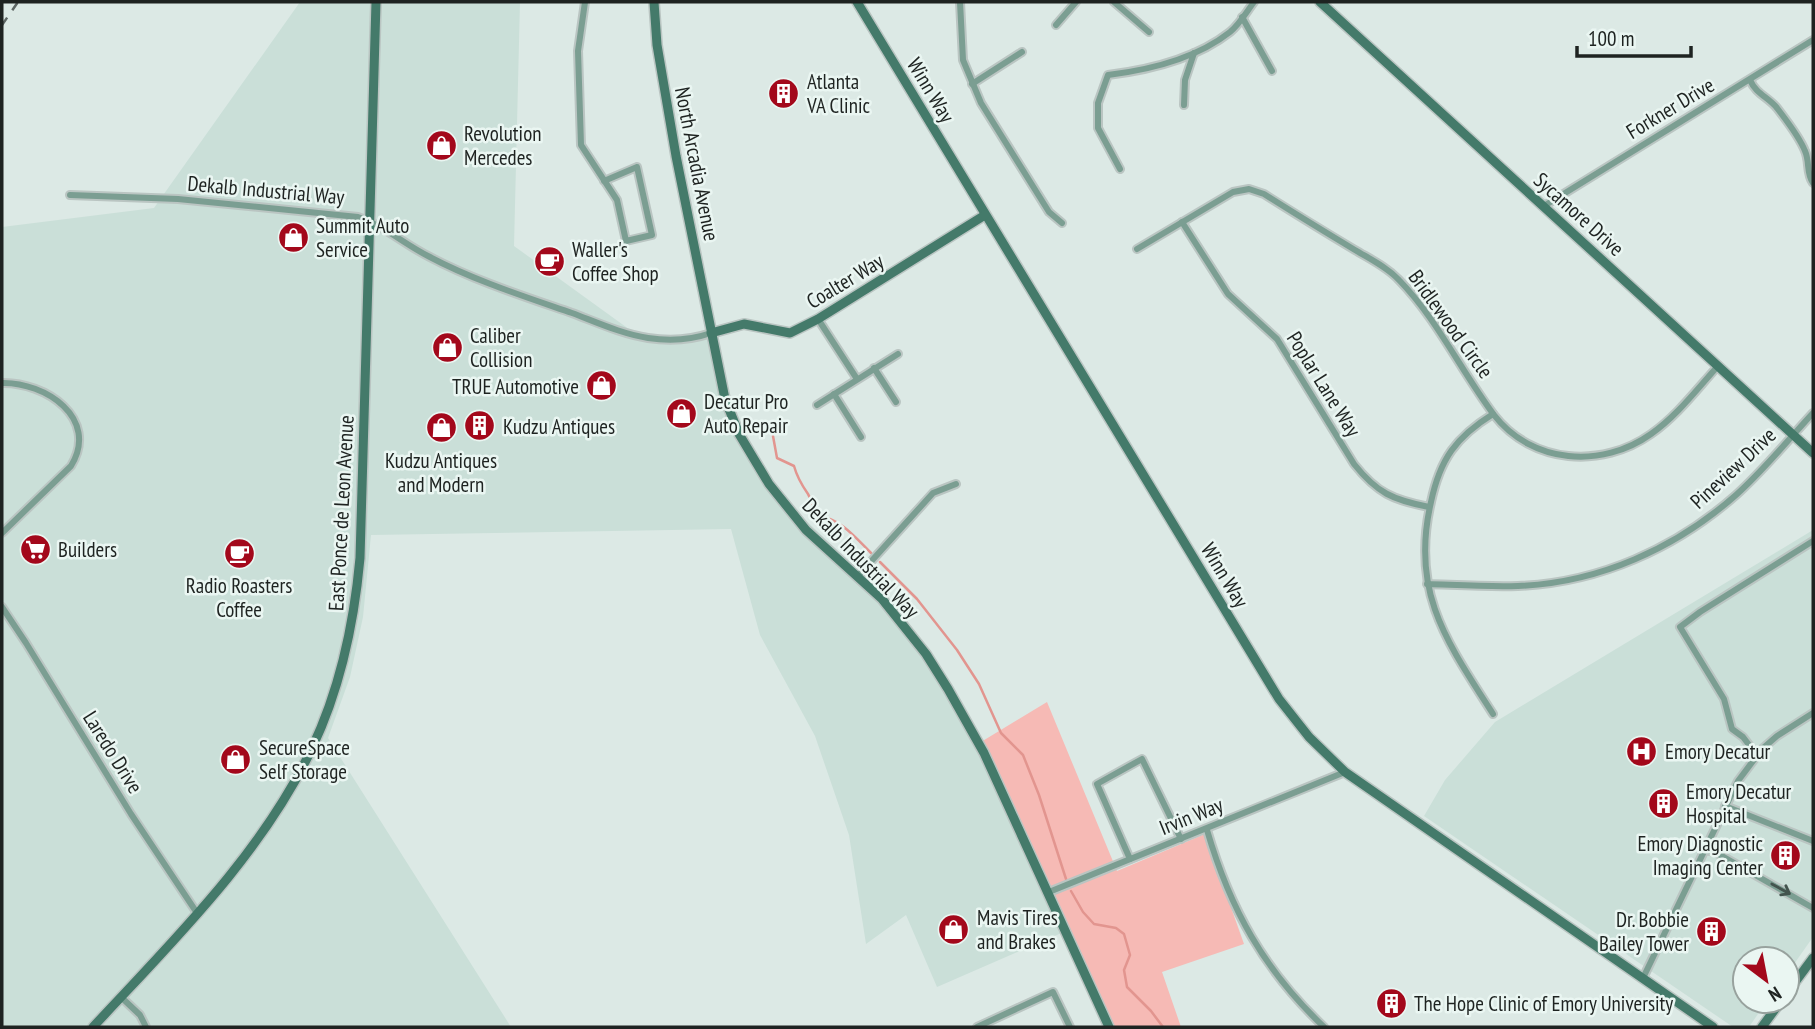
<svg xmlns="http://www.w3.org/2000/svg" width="1815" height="1029" viewBox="0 0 1815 1029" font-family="'PT Sans Narrow',sans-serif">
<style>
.built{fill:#cadfd8}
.green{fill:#f6bab5}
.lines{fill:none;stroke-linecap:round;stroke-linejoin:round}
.stream{stroke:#e2958f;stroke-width:2.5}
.street-casing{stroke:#bac5c2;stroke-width:10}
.secondary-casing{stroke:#bac5c2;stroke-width:12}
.street{stroke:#7b9e92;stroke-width:6}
.secondary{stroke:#447a6a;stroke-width:9}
.rail{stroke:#5e6664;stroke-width:2.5;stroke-dasharray:9 9;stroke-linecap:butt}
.oneway{stroke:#43544e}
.labels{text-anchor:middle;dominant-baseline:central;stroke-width:5;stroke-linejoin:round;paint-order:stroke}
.poi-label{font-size:21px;fill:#1e2321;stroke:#eaf6f2;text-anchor:start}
.street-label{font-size:21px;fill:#1e2321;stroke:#eaf6f2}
</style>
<rect width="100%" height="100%" fill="#dce9e5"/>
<g class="built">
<polygon points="300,2 520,2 514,246 644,340 713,333 738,427 753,459 793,508 835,548 921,645 976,745 1066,931 937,987 906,915 866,944 849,835 815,736 760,635 731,529 371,535 363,617 350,677 328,738 511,1027 2,1027 2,227 154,208"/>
<polygon points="1813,530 1813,937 1787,974 1787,959 1745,959 1745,1001 1767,1001 1749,1027 1733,1027 1424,816 1445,780 1495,722"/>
</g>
<polygon class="green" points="1047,702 1117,871 1205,834 1244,944 1162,972 1181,1027 1107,1027 976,745"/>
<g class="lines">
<g class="stream">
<path d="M773,436l4,22 17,8c3,11 7,18 14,28 5,8 3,13 10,22 22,2 38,22 53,37"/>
<polyline points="880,562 917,599 957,650 979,684 1001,733 1023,755 1039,795 1066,879"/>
<polyline points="1071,891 1083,912 1094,924 1116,928 1124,934 1130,955 1124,970 1127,987 1151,1011 1163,1027"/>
</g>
<defs>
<g id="street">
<polyline points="585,2 578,51 581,145 617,200 626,241 652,235 637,167 604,181"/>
<polyline points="960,2 963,60 981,103 1049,212 1062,223"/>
<polyline points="1114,2 1149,32"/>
<polyline points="1242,17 1272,71"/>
<polyline points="1056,25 1076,2"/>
<path d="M1750,80c6,14 18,17 27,28 9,12 22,28 28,43 5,11 1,22 8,32"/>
<polyline points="972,84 1022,52"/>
<polyline points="1184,105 1185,80 1194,53"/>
<path d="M1120,169l-22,-41v-25l10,-28c41,-5 89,-17 122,-43 10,-8 17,-21 24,-30"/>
<path d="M70,195l108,4 180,18c25,8 46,27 70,39 45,24 95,40 144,57 24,9 50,21 76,25 21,3 43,2 63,-5"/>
<polyline points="1544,206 1813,40"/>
<path d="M1182,222l46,72 49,45 77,125c23,29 39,36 75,43"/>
<path d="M1137,249l96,-57 16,-3 15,5c30,19 61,38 91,56 15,9 32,17 44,30 38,39 62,91 95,135 38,49 108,54 157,19 26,-18 46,-45 67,-68"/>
<polyline points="818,319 857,379"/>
<polyline points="874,368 896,402"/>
<path d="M2,383c43,-1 98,35 69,83l-69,67"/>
<polyline points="834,394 861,437"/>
<polyline points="817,405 898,354"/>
<polyline points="857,577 933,493 956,484"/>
<path d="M1427,584c30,1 61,3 91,2 81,-3 158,-38 218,-91 28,-25 52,-55 77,-82"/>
<polyline points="2,607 26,643 131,814 197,913"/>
<path d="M1493,714c-46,-72 -83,-122 -62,-212 9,-43 25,-65 62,-88"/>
<polyline points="1756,754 1743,737 1732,729 1724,699 1680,627 1700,612 1813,541"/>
<polyline points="1725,806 1813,841"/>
<path d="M1207,830c23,79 57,140 117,197"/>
<polyline points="1705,850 1715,852 1813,908"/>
<polyline points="1130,859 1097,784 1142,759 1181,839"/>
<polyline points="1049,892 1345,772"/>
<polyline points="1643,978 1738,781 1762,749 1777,736 1813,713"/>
<polyline points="121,997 140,1015 146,1027"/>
<polyline points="977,1027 1053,992 1070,1027"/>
</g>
<g id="secondary">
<polyline points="654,2 657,45 676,156 725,399 739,434 769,484 806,530 882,599 926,654 948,689 984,753 1109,1027"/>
<polyline points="857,2 1279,699 1309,737 1345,772 1713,1027"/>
<polyline points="1320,2 1813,453"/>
<polyline points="711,333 744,324 790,333 818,319 985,215"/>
<polyline points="1787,993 1813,958"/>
<path d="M93,1027c78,-84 170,-174 219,-279 29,-61 42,-124 48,-190l16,-556"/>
<polyline points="1762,1027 1781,1001"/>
</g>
</defs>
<use href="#street" class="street-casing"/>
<use href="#secondary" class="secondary-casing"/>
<use href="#street" class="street"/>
<use href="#secondary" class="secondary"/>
<polyline class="rail" points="2,25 18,2"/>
</g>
<defs><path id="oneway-shaft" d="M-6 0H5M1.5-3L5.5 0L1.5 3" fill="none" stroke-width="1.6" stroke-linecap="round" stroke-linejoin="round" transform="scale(1.75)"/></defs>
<use class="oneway" href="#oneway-shaft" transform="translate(1781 889) rotate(29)"/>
<defs>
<symbol id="building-disc" viewBox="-11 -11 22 22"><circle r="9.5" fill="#a3081b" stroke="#eaf6f2"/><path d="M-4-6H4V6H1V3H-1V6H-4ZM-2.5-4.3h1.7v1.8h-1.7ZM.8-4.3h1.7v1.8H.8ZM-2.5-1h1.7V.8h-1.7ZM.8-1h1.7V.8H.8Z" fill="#fff"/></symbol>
<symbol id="shop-disc" viewBox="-11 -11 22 22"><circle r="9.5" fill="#a3081b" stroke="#eaf6f2"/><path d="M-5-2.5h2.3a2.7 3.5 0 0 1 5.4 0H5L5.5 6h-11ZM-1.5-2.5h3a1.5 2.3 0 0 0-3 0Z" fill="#fff"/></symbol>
<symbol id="cafe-disc" viewBox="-11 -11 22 22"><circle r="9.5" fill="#a3081b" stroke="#eaf6f2"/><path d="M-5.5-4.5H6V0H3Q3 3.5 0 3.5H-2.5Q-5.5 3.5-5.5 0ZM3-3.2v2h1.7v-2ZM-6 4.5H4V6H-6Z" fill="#fff"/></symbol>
<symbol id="supermarket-disc" viewBox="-11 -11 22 22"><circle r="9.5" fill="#a3081b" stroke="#eaf6f2"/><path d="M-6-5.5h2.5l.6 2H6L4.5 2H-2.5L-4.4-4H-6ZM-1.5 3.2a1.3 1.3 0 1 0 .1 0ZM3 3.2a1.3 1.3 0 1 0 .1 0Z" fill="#fff"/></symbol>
<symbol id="hospital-disc" viewBox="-11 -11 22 22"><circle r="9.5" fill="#a3081b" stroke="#eaf6f2"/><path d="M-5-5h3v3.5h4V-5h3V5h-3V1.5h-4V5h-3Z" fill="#fff"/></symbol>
</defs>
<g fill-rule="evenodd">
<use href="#building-disc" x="766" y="76" width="35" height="35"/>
<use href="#shop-disc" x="424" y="128" width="35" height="35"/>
<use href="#shop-disc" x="276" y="220" width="35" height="35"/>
<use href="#cafe-disc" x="532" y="244" width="35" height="35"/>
<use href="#shop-disc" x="430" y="330" width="35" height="35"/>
<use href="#shop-disc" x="584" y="368" width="35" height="35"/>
<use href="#shop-disc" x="664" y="396" width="35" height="35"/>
<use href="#building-disc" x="462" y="408" width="35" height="35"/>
<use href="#shop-disc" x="424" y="410" width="35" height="35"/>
<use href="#supermarket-disc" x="18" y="532" width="35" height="35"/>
<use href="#cafe-disc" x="222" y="536" width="35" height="35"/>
<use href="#hospital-disc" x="1624" y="734" width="35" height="35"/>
<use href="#shop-disc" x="218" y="742" width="35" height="35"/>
<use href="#building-disc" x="1646" y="786" width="35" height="35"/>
<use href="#building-disc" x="1768" y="838" width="35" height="35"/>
<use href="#shop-disc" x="936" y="912" width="35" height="35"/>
<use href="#building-disc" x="1694" y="914" width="35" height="35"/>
<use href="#building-disc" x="1374" y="986" width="35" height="35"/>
</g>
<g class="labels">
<g class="poi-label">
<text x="807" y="81">Atlanta<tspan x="807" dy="24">VA Clinic</tspan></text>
<text x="464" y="133">Revolution<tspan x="464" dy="24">Mercedes</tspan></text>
<text x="316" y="225">Summit Auto<tspan x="316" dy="24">Service</tspan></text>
<text x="572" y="249">Waller's<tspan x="572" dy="24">Coffee Shop</tspan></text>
<text x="470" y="335">Caliber<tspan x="470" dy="24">Collision</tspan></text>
<text x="579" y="386" text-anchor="end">TRUE Automotive</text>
<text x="704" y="401">Decatur Pro<tspan x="704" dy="24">Auto Repair</tspan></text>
<text x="503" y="426">Kudzu Antiques</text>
<text x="441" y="460" text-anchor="middle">Kudzu Antiques<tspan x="441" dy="24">and Modern</tspan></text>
<text x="58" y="549">Builders</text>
<text x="239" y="585" text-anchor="middle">Radio Roasters<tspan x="239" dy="24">Coffee</tspan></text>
<text x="259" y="747">SecureSpace<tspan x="259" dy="24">Self Storage</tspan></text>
<text x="1665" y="751">Emory Decatur</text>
<text x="1686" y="791">Emory Decatur<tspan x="1686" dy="24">Hospital</tspan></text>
<text x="1763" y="843" text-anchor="end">Emory Diagnostic<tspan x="1763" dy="24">Imaging Center</tspan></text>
<text x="977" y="917">Mavis Tires<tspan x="977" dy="24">and Brakes</tspan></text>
<text x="1689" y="919" text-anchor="end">Dr. Bobbie<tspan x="1689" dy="24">Bailey Tower</tspan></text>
<text x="1414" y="1003">The Hope Clinic of Emory University</text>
</g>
<g class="street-label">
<text transform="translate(931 90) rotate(59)">Winn Way</text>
<text transform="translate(1670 108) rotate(-31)">Forkner Drive</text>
<text transform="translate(697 164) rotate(79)">North Arcadia Avenue</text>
<text transform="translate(266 190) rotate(5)">Dekalb Industrial Way</text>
<text transform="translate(1579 214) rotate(42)">Sycamore Drive</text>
<text transform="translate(845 281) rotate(-31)">Coalter Way</text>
<text transform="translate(1451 324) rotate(54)">Bridlewood Circle</text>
<text transform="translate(1324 384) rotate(58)">Poplar Lane Way</text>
<text transform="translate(1733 468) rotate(-43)">Pineview Drive</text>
<text transform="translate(341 513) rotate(-87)">East Ponce de Leon Avenue</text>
<text transform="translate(861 558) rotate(46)">Dekalb Industrial Way</text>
<text transform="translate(1225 575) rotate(59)">Winn Way</text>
<text transform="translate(113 752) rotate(58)">Laredo Drive</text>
<text transform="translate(1191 816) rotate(-22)">Irvin Way</text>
</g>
</g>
<rect width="1815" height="1029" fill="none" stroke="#1e2321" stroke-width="7"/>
<g transform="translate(1766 980) rotate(148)"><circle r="33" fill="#eaf6f2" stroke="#98a29e" stroke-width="2"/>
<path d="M0-5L12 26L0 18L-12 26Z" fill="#a3081b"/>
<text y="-10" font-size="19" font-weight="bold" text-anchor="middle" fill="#1e2321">N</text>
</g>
<path d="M1577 46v10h114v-10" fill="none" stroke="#1e2321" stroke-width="3.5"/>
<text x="1588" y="46" font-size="21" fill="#1e2321" stroke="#eaf6f2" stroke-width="5" paint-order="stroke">100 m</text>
</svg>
